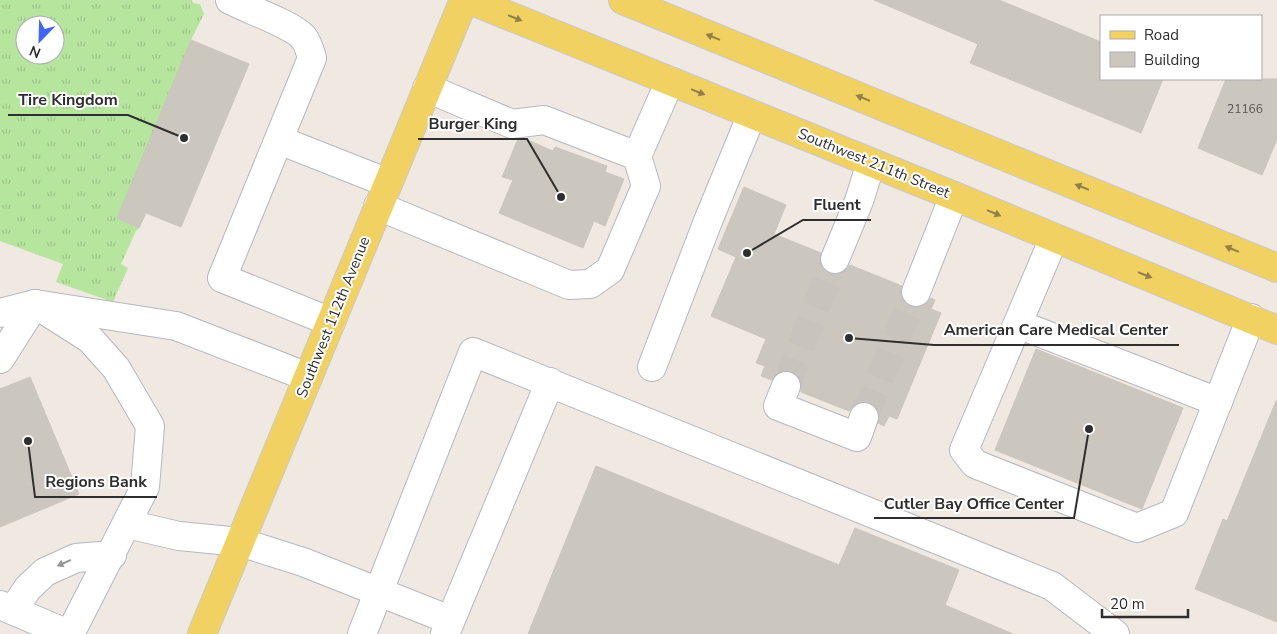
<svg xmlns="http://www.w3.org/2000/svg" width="1277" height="634" viewBox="0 0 1277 634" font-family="'Nunito Sans',sans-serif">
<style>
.grass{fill:url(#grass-tufts);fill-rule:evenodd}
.building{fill:#cbc7bf;stroke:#cbc5ba}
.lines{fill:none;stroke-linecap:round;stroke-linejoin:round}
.minor-tunnel{stroke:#c8c4bd;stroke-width:28;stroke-dasharray:28 14;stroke-linecap:butt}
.minor-casing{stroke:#b4b7c1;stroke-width:30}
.major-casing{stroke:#c9c9c9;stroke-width:30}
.minor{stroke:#fff;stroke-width:28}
.major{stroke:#f2d163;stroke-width:28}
.oneway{fill:#908048}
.oneway2{fill:#969696}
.labels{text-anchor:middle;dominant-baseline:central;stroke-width:4;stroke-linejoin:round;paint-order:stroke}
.number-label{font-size:12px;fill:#555452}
.street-label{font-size:15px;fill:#2e2e2e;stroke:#fff}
.leader{fill:none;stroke:#2e2e2e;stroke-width:2}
.callout-dot{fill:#2e2e2e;stroke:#fff;stroke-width:2}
.callout-label{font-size:16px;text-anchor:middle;font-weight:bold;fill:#2e2e2e;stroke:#fff;stroke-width:4;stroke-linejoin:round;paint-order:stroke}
</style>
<defs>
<pattern id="grass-tufts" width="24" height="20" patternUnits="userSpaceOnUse" patternTransform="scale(1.25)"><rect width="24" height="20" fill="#b6e59e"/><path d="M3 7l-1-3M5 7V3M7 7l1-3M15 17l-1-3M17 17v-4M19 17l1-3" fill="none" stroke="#9dc588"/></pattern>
</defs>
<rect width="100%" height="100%" fill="#efe9e1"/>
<path class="grass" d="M0,0h192l1,3 7,1 4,10 -13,26 -73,178 21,10 -3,3 -15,33 7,4 -15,34 -57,-20 7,-18 -63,-23zM25,25h30v30h-30z"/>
<g class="building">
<polygon points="874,0 999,0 1101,42 1101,79 1163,79 1141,133 970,63 978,44"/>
<polygon points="191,40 249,64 181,227 146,213 139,228 117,218"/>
<polygon points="1226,79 1277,79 1277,139 1262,175 1198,148"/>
<polygon points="523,138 553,151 555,147 607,166 605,172 624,179 605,226 594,221 583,248 499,213 513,180 502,177 518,139"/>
<polygon points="744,187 786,205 774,234 821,253 820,262 823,269 829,273 838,274 845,271 850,265 902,286 901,295 904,301 910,306 919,307 926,304 931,298 935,300 931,309 941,313 897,419 889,416 884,426 878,423 879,414 876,407 870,402 861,402 854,405 849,411 801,392 801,384 799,377 791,371 783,371 777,373 772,380 761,376 765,366 756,363 766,339 711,316 736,257 718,249"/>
<polygon points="1036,349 1183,408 1142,509 995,450"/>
<polygon points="30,377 79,494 0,527 0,389"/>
<polygon points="1276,401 1277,401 1277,622 1195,589 1223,519 1227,521"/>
<polygon points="596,466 839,565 855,528 959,570 945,605 1013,634 528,634"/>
</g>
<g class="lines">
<g class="minor-tunnel">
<polyline points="786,386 835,259"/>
<polyline points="864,417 916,292"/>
</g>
<defs>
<g id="minor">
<path d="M230,0c17,9 61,24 73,37 5,6 7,14 9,21l-90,220 109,44"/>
<polyline points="279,140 388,183"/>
<polyline points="637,156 670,81"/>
<polyline points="378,206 569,285 590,284 610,270 646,186 637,156 544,120 512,124 427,88"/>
<polyline points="1054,238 964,450 975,464 1137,528 1174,513 1251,318"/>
<polyline points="835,259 859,201 871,163"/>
<polyline points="916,292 954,196"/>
<polyline points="35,304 90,339 116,368 150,426 145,487 70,634"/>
<polyline points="0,313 35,304 176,326 308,377"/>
<polyline points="1018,324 1218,402"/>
<polyline points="0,359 35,304"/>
<polyline points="652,367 708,221 752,114"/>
<polyline points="786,386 778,406 857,437 864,417"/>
<polyline points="127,524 179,536 240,542 303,562 450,620"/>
<polyline points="0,605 68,634"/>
<polyline points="13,610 28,588 45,572 76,558 112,555"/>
<polyline points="362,634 473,352 1052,586 1115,634"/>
<polyline points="445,634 550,382"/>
</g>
<g id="major">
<polyline points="470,0 954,196 1277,330"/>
<polyline points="623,0 1277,268"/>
<polyline points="202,634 464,0"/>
</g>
</defs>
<use href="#minor" class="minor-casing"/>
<use href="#major" class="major-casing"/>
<use href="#minor" class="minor"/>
<use href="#major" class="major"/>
</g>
<defs><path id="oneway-solid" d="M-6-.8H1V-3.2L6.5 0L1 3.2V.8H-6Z" transform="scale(1.25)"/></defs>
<g class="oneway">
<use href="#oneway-solid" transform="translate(515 18) rotate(22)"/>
<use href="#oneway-solid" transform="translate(713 37) rotate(-158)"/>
<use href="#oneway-solid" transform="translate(698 92) rotate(22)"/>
<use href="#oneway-solid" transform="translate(863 98) rotate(-158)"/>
<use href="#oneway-solid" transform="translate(1082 187) rotate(-158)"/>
<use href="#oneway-solid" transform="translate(994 213) rotate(23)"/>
<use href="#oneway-solid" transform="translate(1232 249) rotate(-157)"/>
<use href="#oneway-solid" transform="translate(1145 275) rotate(22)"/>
</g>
<use class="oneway2" href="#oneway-solid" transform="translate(64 563) rotate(156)"/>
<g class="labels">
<g class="number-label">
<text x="1245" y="109">21166</text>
</g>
<g class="street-label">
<text transform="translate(874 163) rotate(22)">Southwest 211th Street</text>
<text transform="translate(333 317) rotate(-68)">Southwest 112th Avenue</text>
</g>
</g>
<path class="leader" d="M184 138L128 115H8M561 197L527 139H418M747 253L803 220H871M849 338L934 345H1179M28 441L35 497H157M1089 429L1074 518H874"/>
<g class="callout-dot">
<circle cx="184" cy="138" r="5"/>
<circle cx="561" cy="197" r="5"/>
<circle cx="747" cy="253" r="5"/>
<circle cx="849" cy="338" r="5"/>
<circle cx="28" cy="441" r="5"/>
<circle cx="1089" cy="429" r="5"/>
</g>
<g class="callout-label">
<text x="68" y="105">Tire Kingdom</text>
<text x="473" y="129">Burger King</text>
<text x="837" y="210">Fluent</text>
<text x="1056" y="335">American Care Medical Center</text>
<text x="96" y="487">Regions Bank</text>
<text x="974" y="509">Cutler Bay Office Center</text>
</g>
<rect x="1100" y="15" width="162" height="65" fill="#ffffff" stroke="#ababab"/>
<rect x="1110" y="31" width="25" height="8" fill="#f2d163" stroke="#ababab"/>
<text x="1144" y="40" font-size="15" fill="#2e2e2e">Road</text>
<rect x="1110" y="52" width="25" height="15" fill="#cbc7bf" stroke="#ababab"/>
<text x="1144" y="65" font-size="15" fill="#2e2e2e">Building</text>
<g transform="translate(40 40) rotate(203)"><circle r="24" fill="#ffffff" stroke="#ababab"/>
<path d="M0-4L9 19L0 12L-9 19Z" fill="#4264fb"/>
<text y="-8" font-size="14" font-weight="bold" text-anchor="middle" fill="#2e2e2e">N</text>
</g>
<path d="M1102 609v8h86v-8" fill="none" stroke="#2e2e2e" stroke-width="2.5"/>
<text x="1110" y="609" font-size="15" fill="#2e2e2e" stroke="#ffffff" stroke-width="4" paint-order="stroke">20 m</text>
</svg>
